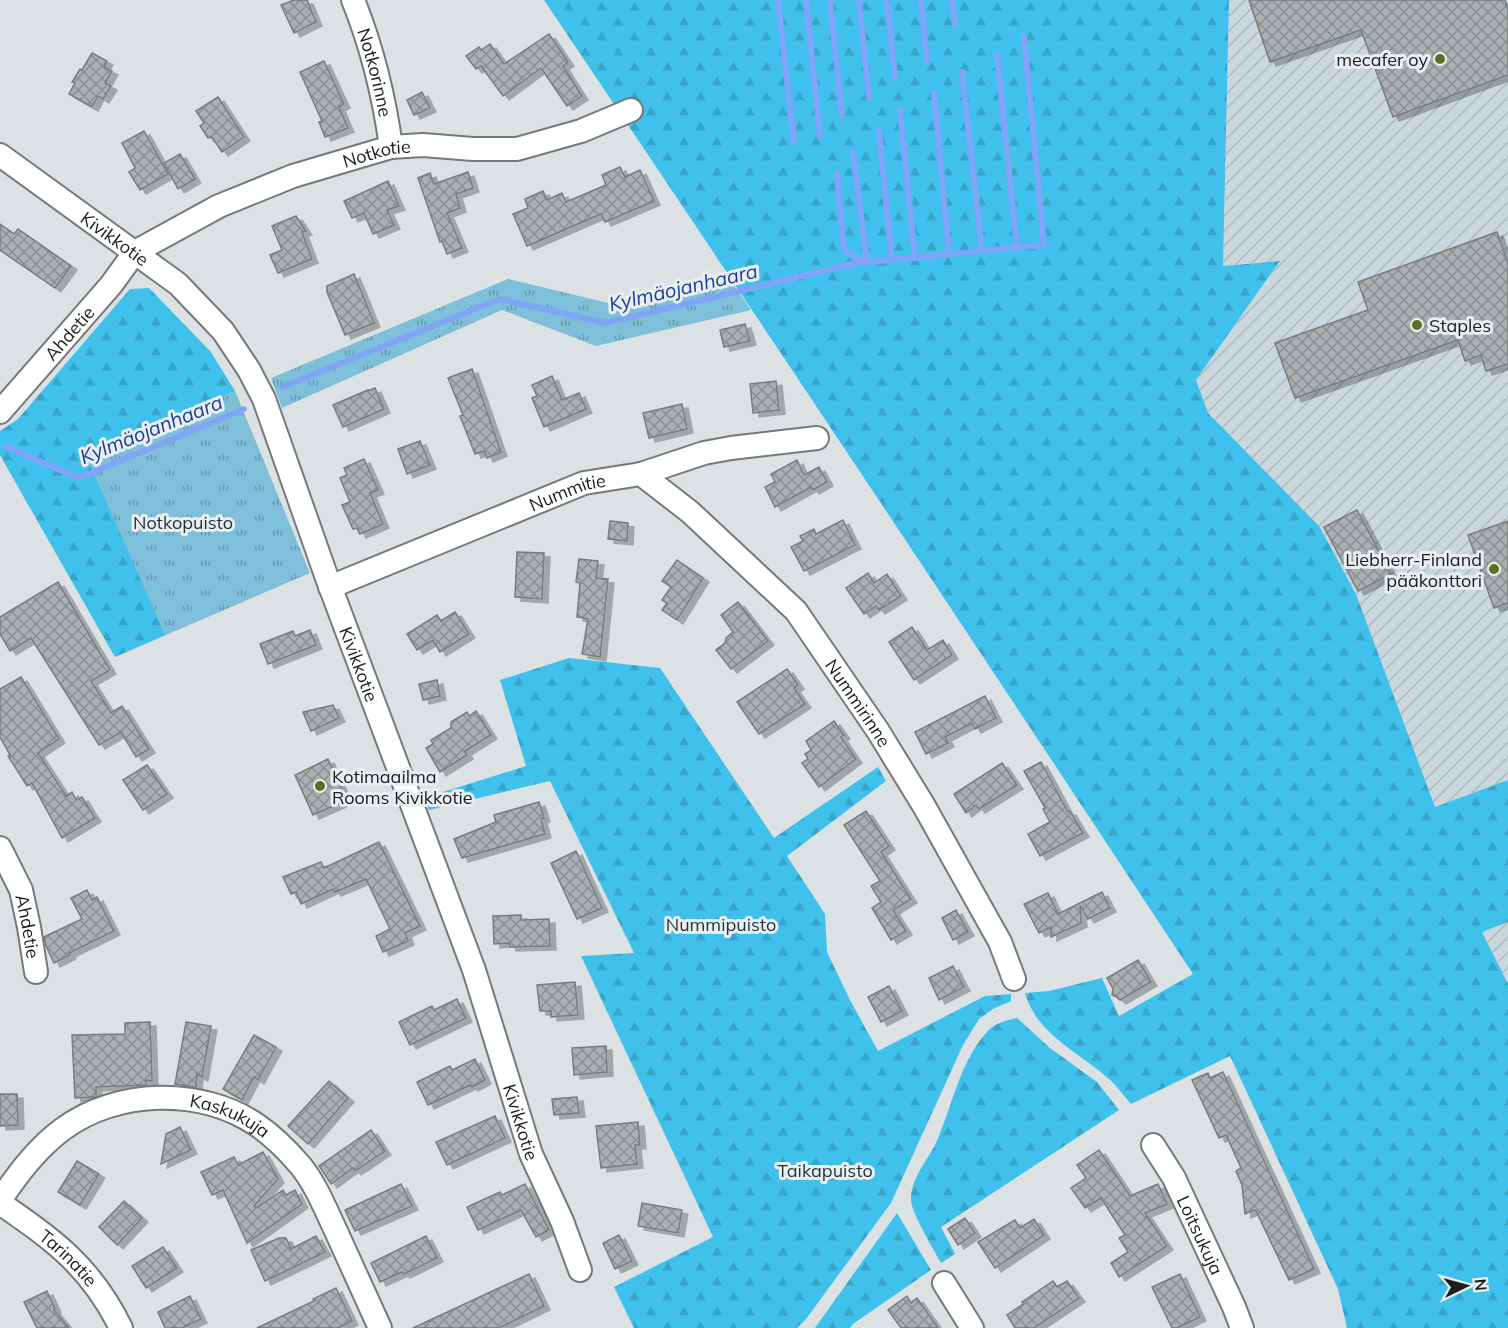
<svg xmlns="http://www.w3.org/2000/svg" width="1508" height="1328" viewBox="0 0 1508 1328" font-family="Mulish,sans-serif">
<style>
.industrial{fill:url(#industrial-furrows)}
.grass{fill:url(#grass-tufts)}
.forest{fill:url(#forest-firs)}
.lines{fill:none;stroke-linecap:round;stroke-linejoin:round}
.stream{stroke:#80a5f6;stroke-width:6}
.building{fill:url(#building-cross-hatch);stroke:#777d7e;stroke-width:1.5;filter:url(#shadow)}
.minor-casing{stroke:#74797b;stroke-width:26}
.minor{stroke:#fff;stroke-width:22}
.poi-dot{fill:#597021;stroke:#e9eff1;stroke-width:2}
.labels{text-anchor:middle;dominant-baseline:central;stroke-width:6;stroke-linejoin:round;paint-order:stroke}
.poi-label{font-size:18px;fill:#1b1d1e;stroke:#e9eff1;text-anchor:end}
.street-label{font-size:18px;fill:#1b1d1e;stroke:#e9eff1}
.park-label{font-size:18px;fill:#1e333b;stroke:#e9eff1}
.water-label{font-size:20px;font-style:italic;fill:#1d3f9b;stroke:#e9eff1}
</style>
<defs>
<pattern id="industrial-furrows" width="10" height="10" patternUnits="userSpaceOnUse" patternTransform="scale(1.5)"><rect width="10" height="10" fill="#cad8de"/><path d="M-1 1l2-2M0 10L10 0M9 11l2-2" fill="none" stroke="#adb9be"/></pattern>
<pattern id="grass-tufts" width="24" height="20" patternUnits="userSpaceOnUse" patternTransform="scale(1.5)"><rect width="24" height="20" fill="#7ec0d9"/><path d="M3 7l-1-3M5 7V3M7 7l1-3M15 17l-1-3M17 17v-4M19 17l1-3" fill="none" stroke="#669baf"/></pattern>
<pattern id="forest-firs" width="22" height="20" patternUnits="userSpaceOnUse" patternTransform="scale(1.5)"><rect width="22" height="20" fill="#3fc1ec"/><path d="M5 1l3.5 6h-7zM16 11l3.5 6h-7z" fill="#37a5ca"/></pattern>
<pattern id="building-cross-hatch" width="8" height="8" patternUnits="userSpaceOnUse" patternTransform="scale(1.5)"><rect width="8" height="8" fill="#aab0b1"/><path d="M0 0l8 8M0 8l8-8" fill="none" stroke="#8a8f8f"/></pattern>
<filter id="shadow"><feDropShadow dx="6" dy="4" stdDeviation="0" flood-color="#0004"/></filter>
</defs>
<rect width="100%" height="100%" fill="#dce2e4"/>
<g class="industrial">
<polygon points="1229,0 1508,0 1508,780 1435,807 1356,594 1319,526 1208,414 1196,380 1280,262 1223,266"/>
<polygon points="1508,922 1508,984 1482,931"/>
</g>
<g class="grass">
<polygon points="727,275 751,310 596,346 502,310 282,408 271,378 508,279 625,307"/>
<polygon points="235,391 310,573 115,657 0,455 0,431 88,460"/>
</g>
<g class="forest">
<path d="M544,0h685l-6,266 57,-5 -84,119 12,33 111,113 37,68 79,213 73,-27v142l-26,10 26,52v344h-161l-9,-39 -108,-233 -99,48c-7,-8 -14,-18 -22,-25 -30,-27 -72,-44 -84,-86l24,-2 53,-13 17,38 74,-42c-215,-326 -431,-650 -649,-974z"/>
<polygon points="149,288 211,352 235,391 88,460 165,635 115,657 0,455 0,431 18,419 130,289"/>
<polygon points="569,658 660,668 774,838 878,767 886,781 787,856 825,914 827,952 850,1000 878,1051 985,996 1011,994 1011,1001 993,1009 979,1019 963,1045 891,1203 806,1319 797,1328 634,1328 614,1287 713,1237 581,956 634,953 550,781 429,810 424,798 526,766 500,680"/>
<path d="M1017,1018l33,30 47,34 22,28 -178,117 14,27 -14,9c-7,-13 -29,-49 -30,-62 -1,-21 16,-40 25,-58 16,-36 23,-78 49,-109 9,-11 19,-13 32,-16z"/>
<polygon points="897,1213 931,1270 853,1324 850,1328 815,1328"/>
</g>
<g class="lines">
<g class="stream">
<polyline points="778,0 794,142"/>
<polyline points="806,0 820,137"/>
<polyline points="830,0 842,115"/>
<polyline points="859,0 869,98"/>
<polyline points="887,0 895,78"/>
<polyline points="921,0 927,60"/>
<polyline points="952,0 955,25"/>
<polyline points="997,55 1017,248"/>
<polyline points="962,72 982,251"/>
<polyline points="934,93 949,254"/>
<polyline points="900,110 915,258"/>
<polyline points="879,131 892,260"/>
<polyline points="853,152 867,262"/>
<polyline points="837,173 844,251 867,262"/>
<polyline points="282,387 500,299 605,323 857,263 1044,245 1024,37"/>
<polyline points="5,446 79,478 244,409"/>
</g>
</g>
<g class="building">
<polygon points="294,0 307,0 316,22 294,33 281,5"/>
<polygon points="1249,0 1505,0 1508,9 1508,75 1393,117 1361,30 1270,62"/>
<polygon points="549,34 568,62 563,66 582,96 567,106 541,68 503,96 481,66 476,69 466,56 479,47 481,50 490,44 504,64"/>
<polygon points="92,53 107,61 104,67 112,71 105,83 111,86 103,99 98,96 92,107 69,94 75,83 72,82 80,69 82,70"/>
<polygon points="324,61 344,104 339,107 348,128 325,137 319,122 322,121 300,72"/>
<polygon points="422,92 430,108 414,115 407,100"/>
<polygon points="218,97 244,137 222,152 212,137 208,138 200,126 204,123 196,111"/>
<polygon points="144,131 168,174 140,190 129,172 135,168 122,143"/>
<polygon points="180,154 195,179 178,189 164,163"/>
<polygon points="620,167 625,177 640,170 654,201 605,222 601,214 527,246 513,214 528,208 525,199 543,191 547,200 562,193 566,202 606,185 602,175"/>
<polygon points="468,172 473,188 456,194 460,208 447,213 462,248 447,254 442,241 440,242 418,178 430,173 434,184"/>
<polygon points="388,181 399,206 387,210 394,225 373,234 364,213 352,218 344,201"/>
<polygon points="296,216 306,231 302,232 312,259 278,273 270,255 282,250 272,226"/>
<polygon points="0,224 14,234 18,229 71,266 55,288 0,250"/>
<polygon points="1497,232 1508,264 1508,364 1486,371 1481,355 1465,361 1458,340 1295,398 1275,343 1368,310 1358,282"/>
<polygon points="354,274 374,323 345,335 327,292 327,286"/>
<polygon points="745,324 750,341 724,347 720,330"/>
<polygon points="472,369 501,452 487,458 484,451 475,454 460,416 463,415 448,378"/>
<polygon points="552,376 562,400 579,393 586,409 544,427 532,398 537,396 532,385"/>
<polygon points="776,381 779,410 753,413 750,384"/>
<polygon points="375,388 384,409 343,427 333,405 368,390 368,391"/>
<polygon points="682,404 687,429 649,438 643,413"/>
<polygon points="420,441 430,465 407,474 398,449"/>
<polygon points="364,459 378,490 370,493 383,524 360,534 357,528 353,529 342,505 350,502 340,478 347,475 344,468"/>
<polygon points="797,460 804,475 819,467 827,482 813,490 811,487 775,507 765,487 775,482 771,474"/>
<polygon points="1357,510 1391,574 1358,591 1324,527"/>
<polygon points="843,520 855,545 804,571 791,547 803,541 800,536 814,529 816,534"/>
<polygon points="610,521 628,523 627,541 608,539"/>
<polygon points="1508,521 1508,603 1494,608 1468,535"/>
<polygon points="517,552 544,553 542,599 515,597"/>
<polygon points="579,559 598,561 596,578 608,579 600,657 582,654 588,619 577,617 580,583 576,582"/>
<polygon points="677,560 703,578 677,620 662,610 667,603 662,600 671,587 662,581"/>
<polygon points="868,573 874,583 887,574 901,596 879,610 876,606 864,614 846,588"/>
<polygon points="58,582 110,670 91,681 111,713 122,706 149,749 136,757 121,732 99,745 31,638 10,651 0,634 0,617"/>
<polygon points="738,602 768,641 731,669 716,650 725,643 726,638 733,632 721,615"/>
<polygon points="455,612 469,634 440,652 433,640 417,650 407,634 437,615 441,621"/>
<polygon points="912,627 927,650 943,640 952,655 914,680 889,642"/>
<polygon points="310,630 316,645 268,664 260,644 293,631 295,636"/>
<polygon points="787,669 798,685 794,688 805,704 759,734 737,702"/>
<polygon points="21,677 59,739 38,753 66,796 72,792 76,800 82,797 95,818 62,838 32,783 27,786 8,756 10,755 0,737 0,689"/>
<polygon points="437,680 440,696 423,700 419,684"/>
<polygon points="985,696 996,718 975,729 972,723 945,737 948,743 926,754 915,732"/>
<polygon points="333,705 339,718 311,731 303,712"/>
<polygon points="476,711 491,735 465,751 467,755 440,772 426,748 433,744 431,740 451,728 451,722 467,712 469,716"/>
<polygon points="834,721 844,735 841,737 856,759 819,787 802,763 808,759 805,754 811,750 806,741"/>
<polygon points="328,759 347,800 313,815 295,775"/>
<polygon points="1041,762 1068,812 1070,811 1083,833 1040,856 1028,834 1050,822 1043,809 1045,808 1024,771"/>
<polygon points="1002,763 1017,785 979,809 976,805 966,813 954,794"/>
<polygon points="147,765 167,794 143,810 123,780"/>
<polygon points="539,802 544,818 541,819 545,834 462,858 454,839 496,822 494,815"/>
<polygon points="866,811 889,846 881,852 911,899 893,910 906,931 891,940 872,908 881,902 871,886 880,881 844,825"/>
<polygon points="379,842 420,926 405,933 408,941 383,952 376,936 390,929 366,879 335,892 333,889 301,904 296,892 291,894 283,877 321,862 324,868"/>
<polygon points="576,851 602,908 577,919 551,863"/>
<polygon points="87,890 92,900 97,897 114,931 69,953 70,955 54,963 46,946 44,937 82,919 71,898"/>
<polygon points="1102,892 1110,908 1088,919 1080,905 1081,923 1051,937 1051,927 1039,933 1024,904 1048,893 1058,914"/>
<polygon points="956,910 968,932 953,940 942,918"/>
<polygon points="521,915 521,920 549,919 550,946 510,947 509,943 494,944 493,916"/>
<polygon points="1138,960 1151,982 1120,1000 1117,997 1112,995 1113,989 1107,978"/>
<polygon points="953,966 964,987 939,1000 929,978"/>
<polygon points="575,982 578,1015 551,1017 551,1011 540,1011 537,985"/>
<polygon points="889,986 902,1011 881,1022 868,997"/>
<polygon points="457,999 466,1018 410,1045 399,1022 432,1006 434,1010"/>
<polygon points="150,1022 152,1081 146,1080 146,1085 96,1087 96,1097 75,1098 72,1035 125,1034 125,1023"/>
<polygon points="186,1022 211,1026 202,1077 197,1074 196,1087 175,1084"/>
<polygon points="254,1035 276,1047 258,1080 254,1077 242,1100 223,1089"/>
<polygon points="606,1046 607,1072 574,1075 572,1048"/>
<polygon points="475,1059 485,1080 472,1087 470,1085 428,1105 417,1082 450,1066 452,1070"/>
<polygon points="1223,1072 1314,1269 1289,1280 1256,1211 1254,1210 1245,1214 1242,1185 1236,1171 1241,1168 1226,1135 1219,1138 1192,1080 1208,1073 1210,1078"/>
<polygon points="329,1081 348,1098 308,1144 288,1126"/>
<polygon points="0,1094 17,1094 18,1125 0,1126"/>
<polygon points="577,1097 579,1113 554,1115 552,1099"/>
<polygon points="495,1116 505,1138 447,1165 436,1142"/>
<polygon points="638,1122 640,1145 635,1145 637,1164 601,1168 596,1126"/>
<polygon points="180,1127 191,1150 161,1164 166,1134"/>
<polygon points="371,1130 385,1151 355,1171 353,1168 331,1184 319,1166"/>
<polygon points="1099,1150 1130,1196 1158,1184 1167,1204 1145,1213 1167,1246 1119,1277 1111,1263 1128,1252 1119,1238 1125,1235 1101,1198 1085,1208 1071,1188 1086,1178 1077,1165"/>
<polygon points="263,1152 278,1179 254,1206 256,1208 283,1190 286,1195 295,1190 302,1204 247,1243 223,1190 212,1195 201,1172 234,1157 238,1165"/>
<polygon points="77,1161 99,1174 80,1205 58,1192"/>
<polygon points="401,1184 412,1206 355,1231 345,1210"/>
<polygon points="525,1184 549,1230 536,1237 521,1210 478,1230 467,1207 500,1192 502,1195"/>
<polygon points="124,1201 142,1218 117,1245 99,1227"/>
<polygon points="642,1203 682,1210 678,1233 638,1226"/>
<polygon points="965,1218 975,1233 958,1245 948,1229"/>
<polygon points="1034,1219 1044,1235 995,1268 978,1242 1015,1220 1020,1228"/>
<polygon points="619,1235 632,1261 615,1269 603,1243"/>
<polygon points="316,1236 325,1252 265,1281 251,1250 279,1238 286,1238 291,1249"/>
<polygon points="426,1236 437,1258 404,1274 402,1272 380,1282 371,1263"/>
<polygon points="163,1247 177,1268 146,1288 132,1266"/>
<polygon points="529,1274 544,1306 499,1328 413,1328"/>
<polygon points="1180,1274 1200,1317 1177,1328 1172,1328 1152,1287"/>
<polygon points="1053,1281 1057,1287 1067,1281 1079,1298 1034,1328 1015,1328 1007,1315 1023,1304 1022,1302"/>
<polygon points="336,1288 352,1321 338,1328 257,1328 314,1301 313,1299"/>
<polygon points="47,1291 55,1309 54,1310 69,1328 37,1328 24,1302"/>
<polygon points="190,1296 201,1319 182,1328 165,1328 158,1312"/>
<polygon points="907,1296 911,1303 917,1298 938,1328 901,1328 888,1310"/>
</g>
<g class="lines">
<defs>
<g id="minor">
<path id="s1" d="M353,0c19,47 31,96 38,147"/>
<path id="s2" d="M0,155l178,129 45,47 26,39 15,29 63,179 147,392 57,184 31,67 18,49"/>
<path id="s3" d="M0,412l111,-127 24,-33 84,-46 74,-30 98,-29 32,-2 50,4h44l64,-18 50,-21"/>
<path id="s4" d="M641,474l49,38 106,99 82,120 46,75 76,136 14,37"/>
<path id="s5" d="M330,587l254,-104 57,-9 63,-21 27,-5 86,-10"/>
<path id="s6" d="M0,848l21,42 8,37 7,45"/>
<path id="s7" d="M1153,1145l21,33 60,129 8,21"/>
<path id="s8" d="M0,1200c18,-26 37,-52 63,-71 54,-40 138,-42 194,-4 16,11 30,25 43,40 15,18 25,43 35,64 15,33 30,66 45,99"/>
<path id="s9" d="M0,1203c55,38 91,64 121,125"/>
<polyline points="944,1283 972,1328"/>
</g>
</defs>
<use href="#minor" class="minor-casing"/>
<use href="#minor" class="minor"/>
</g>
<g class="poi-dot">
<circle cx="1440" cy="59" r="6"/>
<circle cx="1417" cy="325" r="6"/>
<circle cx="1494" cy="569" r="6"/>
<circle cx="320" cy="786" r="6"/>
</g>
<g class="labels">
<g class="poi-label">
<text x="1428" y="59">mecafer oy</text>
<text x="1429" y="325" text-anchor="start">Staples</text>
<text x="1482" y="559">Liebherr-Finland<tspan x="1482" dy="21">pääkonttori</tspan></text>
<text x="332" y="776" text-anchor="start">Kotimaailma<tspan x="332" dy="21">Rooms Kivikkotie</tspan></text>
</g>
<g class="street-label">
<text stroke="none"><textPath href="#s1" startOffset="76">Notkorinne</textPath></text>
<text stroke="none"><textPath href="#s3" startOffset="472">Notkotie</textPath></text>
<text stroke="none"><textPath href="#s2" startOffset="142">Kivikkotie</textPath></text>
<text stroke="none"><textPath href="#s3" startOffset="105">Ahdetie</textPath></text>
<text stroke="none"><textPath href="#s5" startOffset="256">Nummitie</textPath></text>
<text stroke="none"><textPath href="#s2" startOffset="646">Kivikkotie</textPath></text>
<text stroke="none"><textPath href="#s4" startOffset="318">Nummirinne</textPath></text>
<text stroke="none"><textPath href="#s6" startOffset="84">Ahdetie</textPath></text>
<text stroke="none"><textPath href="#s8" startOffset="272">Kaskukuja</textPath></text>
<text stroke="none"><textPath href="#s2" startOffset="1132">Kivikkotie</textPath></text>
<text stroke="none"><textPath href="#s7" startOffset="102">Loitsukuja</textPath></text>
<text stroke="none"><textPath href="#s9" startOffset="88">Tarinatie</textPath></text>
</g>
<g class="park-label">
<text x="183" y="522">Notkopuisto</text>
<text x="721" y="924">Nummipuisto</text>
<text x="825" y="1170">Taikapuisto</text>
</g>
<g class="water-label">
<text transform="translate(683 287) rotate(-13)">Kylmäojanhaara</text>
<text transform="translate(151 429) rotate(-22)">Kylmäojanhaara</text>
</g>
</g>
<g transform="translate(1466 1286) rotate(85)" stroke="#e9eff1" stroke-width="4.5" paint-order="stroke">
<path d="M0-4.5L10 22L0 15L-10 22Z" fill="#1b1d1e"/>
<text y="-9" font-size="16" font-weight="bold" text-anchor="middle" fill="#1b1d1e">N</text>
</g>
</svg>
